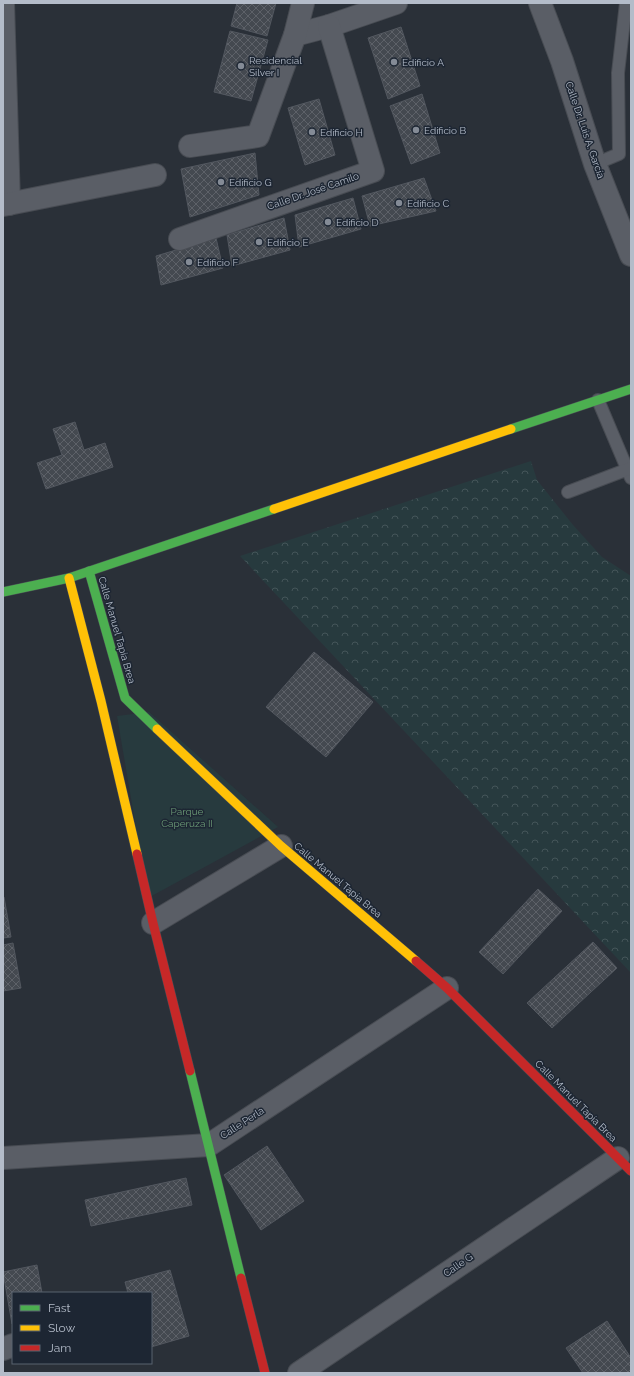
<svg xmlns="http://www.w3.org/2000/svg" width="634" height="1376" viewBox="0 0 634 1376" font-family="Raleway,sans-serif">
<style>
.forest{fill:url(#forest-crowns)}
.green{fill:#273a3e}
.building{fill:url(#building-cross-hatch);stroke:#52575f}
.lines{fill:none;stroke-linecap:round;stroke-linejoin:round}
.lane-casing{stroke:#484c53;stroke-width:14}
.street-casing{stroke:#484c53;stroke-width:24}
.fast-casing{stroke:#484c53;stroke-width:10}
.slow-casing{stroke:#484c53;stroke-width:10}
.jam-casing{stroke:#484c53;stroke-width:10}
.lane{stroke:#5a5e66;stroke-width:12}
.street{stroke:#5a5e66;stroke-width:22}
.fast{stroke:#4caf50;stroke-width:9}
.slow{stroke:#ffc107;stroke-width:9}
.jam{stroke:#c62828;stroke-width:9}
.poi-dot{fill:#848b96;stroke:#1d2633;stroke-width:1.5}
.labels{text-anchor:middle;dominant-baseline:central;stroke-width:3;stroke-linejoin:round;paint-order:stroke}
.poi-label{font-size:10px;fill:#b4bcc9;stroke:#1d2633;text-anchor:start}
.street-label{font-size:10px;fill:#b4bcc9;stroke:#1d2633}
.park-label{font-size:10px;fill:#6b9a76;stroke:#1d2633}
</style>
<defs>
<pattern id="forest-crowns" width="20" height="18" patternUnits="userSpaceOnUse"><rect width="20" height="18" fill="#273a3e"/><path d="M2 6a3 3 0 1 1 6 0M12 15a3 3 0 1 1 6 0" fill="none" stroke="#445559"/></pattern>
<pattern id="building-cross-hatch" width="8" height="8" patternUnits="userSpaceOnUse"><rect width="8" height="8" fill="#444950"/><path d="M0 0l8 8M0 8l8-8" fill="none" stroke="#5d6168"/></pattern>
</defs>
<rect width="100%" height="100%" fill="#2a3038"/>
<polygon class="forest" points="531,461 537,480 573,525 602,557 631,576 631,973 240,556"/>
<polygon class="green" points="149,712 278,827 148,898 117,716"/>
<g class="building">
<polygon points="237,3 276,3 267,36 231,26"/>
<polygon points="401,27 420,86 388,99 368,38"/>
<polygon points="230,31 268,40 251,101 214,92"/>
<polygon points="422,94 440,153 411,164 390,106"/>
<polygon points="319,99 335,155 305,165 288,108"/>
<polygon points="255,153 259,195 190,217 181,169"/>
<polygon points="424,178 436,211 370,226 362,196"/>
<polygon points="353,198 361,229 299,247 295,215"/>
<polygon points="284,218 290,250 232,266 227,235"/>
<polygon points="216,238 223,268 161,285 156,256"/>
<polygon points="75,422 84,450 105,443 113,467 46,489 37,463 62,455 53,429"/>
<polygon points="314,652 373,702 326,757 266,707"/>
<polygon points="538,889 562,911 503,974 479,952"/>
<polygon points="3,897 4,897 11,937 3,938"/>
<polygon points="593,942 617,968 552,1028 527,1003"/>
<polygon points="13,943 21,988 3,991 3,945"/>
<polygon points="267,1146 304,1201 261,1230 224,1175"/>
<polygon points="186,1178 192,1205 91,1226 85,1200"/>
<polygon points="37,1265 42,1293 13,1293 13,1324 12,1324 3,1272"/>
<polygon points="170,1270 189,1336 151,1347 151,1293 128,1293 125,1282"/>
<polygon points="607,1321 631,1358 631,1373 583,1373 566,1348"/>
</g>
<g class="lines">
<defs>
<g id="lane">
<polyline points="595,164 619,154 618,73 626,3"/>
<polyline points="598,400 631,478"/>
<polyline points="568,492 631,468"/>
</g>
<g id="street">
<polyline points="3,3 9,204"/>
<polyline points="540,3 562,61 595,164 631,255"/>
<polyline points="295,35 329,26 396,3"/>
<polyline points="190,146 258,136 295,35 303,3"/>
<polyline points="3,205 155,175"/>
<polyline points="180,239 373,171 329,26"/>
<polyline points="153,923 281,846"/>
<polyline points="3,1158 209,1145 447,988"/>
<polyline points="3,1349 13,1345"/>
<polyline points="299,1373 618,1158"/>
</g>
<g id="fast">
<polyline points="511,429 631,389"/>
<polyline points="89,571 125,698 157,729"/>
<polyline points="3,592 69,578 274,509"/>
<polyline points="190,1071 241,1278"/>
</g>
<g id="slow">
<polyline points="274,509 511,429"/>
<polyline points="69,578 101,701 137,854"/>
<polyline points="157,729 281,846 416,961"/>
</g>
<g id="jam">
<polyline points="137,854 153,923 190,1071"/>
<polyline points="416,961 447,988 631,1171"/>
<polyline points="241,1278 265,1373"/>
</g>
</defs>
<use href="#lane" class="lane-casing"/>
<use href="#street" class="street-casing"/>
<use href="#fast" class="fast-casing"/>
<use href="#slow" class="slow-casing"/>
<use href="#jam" class="jam-casing"/>
<use href="#lane" class="lane"/>
<use href="#street" class="street"/>
<use href="#fast" class="fast"/>
<use href="#slow" class="slow"/>
<use href="#jam" class="jam"/>
</g>
<g class="poi-dot">
<circle cx="394" cy="62" r="4"/>
<circle cx="241" cy="66" r="4"/>
<circle cx="416" cy="130" r="4"/>
<circle cx="312" cy="132" r="4"/>
<circle cx="221" cy="182" r="4"/>
<circle cx="399" cy="203" r="4"/>
<circle cx="328" cy="222" r="4"/>
<circle cx="259" cy="242" r="4"/>
<circle cx="189" cy="262" r="4"/>
</g>
<g class="labels">
<g class="poi-label">
<text x="249" y="60">Residencial<tspan x="249" dy="12">Silver I</tspan></text>
<text x="402" y="62">Edificio A</text>
<text x="424" y="130">Edificio B</text>
<text x="320" y="132">Edificio H</text>
<text x="229" y="182">Edificio G</text>
<text x="407" y="203">Edificio C</text>
<text x="336" y="222">Edificio D</text>
<text x="267" y="242">Edificio E</text>
<text x="197" y="262">Edificio F</text>
</g>
<g class="street-label">
<text transform="translate(585 130) rotate(71)">Calle Dr. Luis A. García</text>
<text transform="translate(313 191) rotate(-19)">Calle Dr. José Camilo</text>
<text transform="translate(117 630) rotate(74)">Calle Manuel Tapia Brea</text>
<text transform="translate(338 880) rotate(40)">Calle Manuel Tapia Brea</text>
<text transform="translate(576 1101) rotate(45)">Calle Manuel Tapia Brea</text>
<text transform="translate(242 1123) rotate(-33)">Calle Perla</text>
<text transform="translate(458 1265) rotate(-34)">Calle G</text>
</g>
<g class="park-label">
<text x="187" y="811">Parque<tspan x="187" dy="12">Caperuza II</tspan></text>
</g>
</g>
<rect width="634" height="1376" fill="none" stroke="#b4bcc9" stroke-width="8"/>
<rect x="12" y="1292" width="140" height="72" fill="#1d2633" stroke="#59626f"/>
<rect x="20" y="1305" width="20" height="6" fill="#4caf50" stroke="#59626f"/>
<text x="48" y="1312" font-size="12" fill="#b4bcc9">Fast</text>
<rect x="20" y="1325" width="20" height="6" fill="#ffc107" stroke="#59626f"/>
<text x="48" y="1332" font-size="12" fill="#b4bcc9">Slow</text>
<rect x="20" y="1345" width="20" height="6" fill="#c62828" stroke="#59626f"/>
<text x="48" y="1352" font-size="12" fill="#b4bcc9">Jam</text>
</svg>
